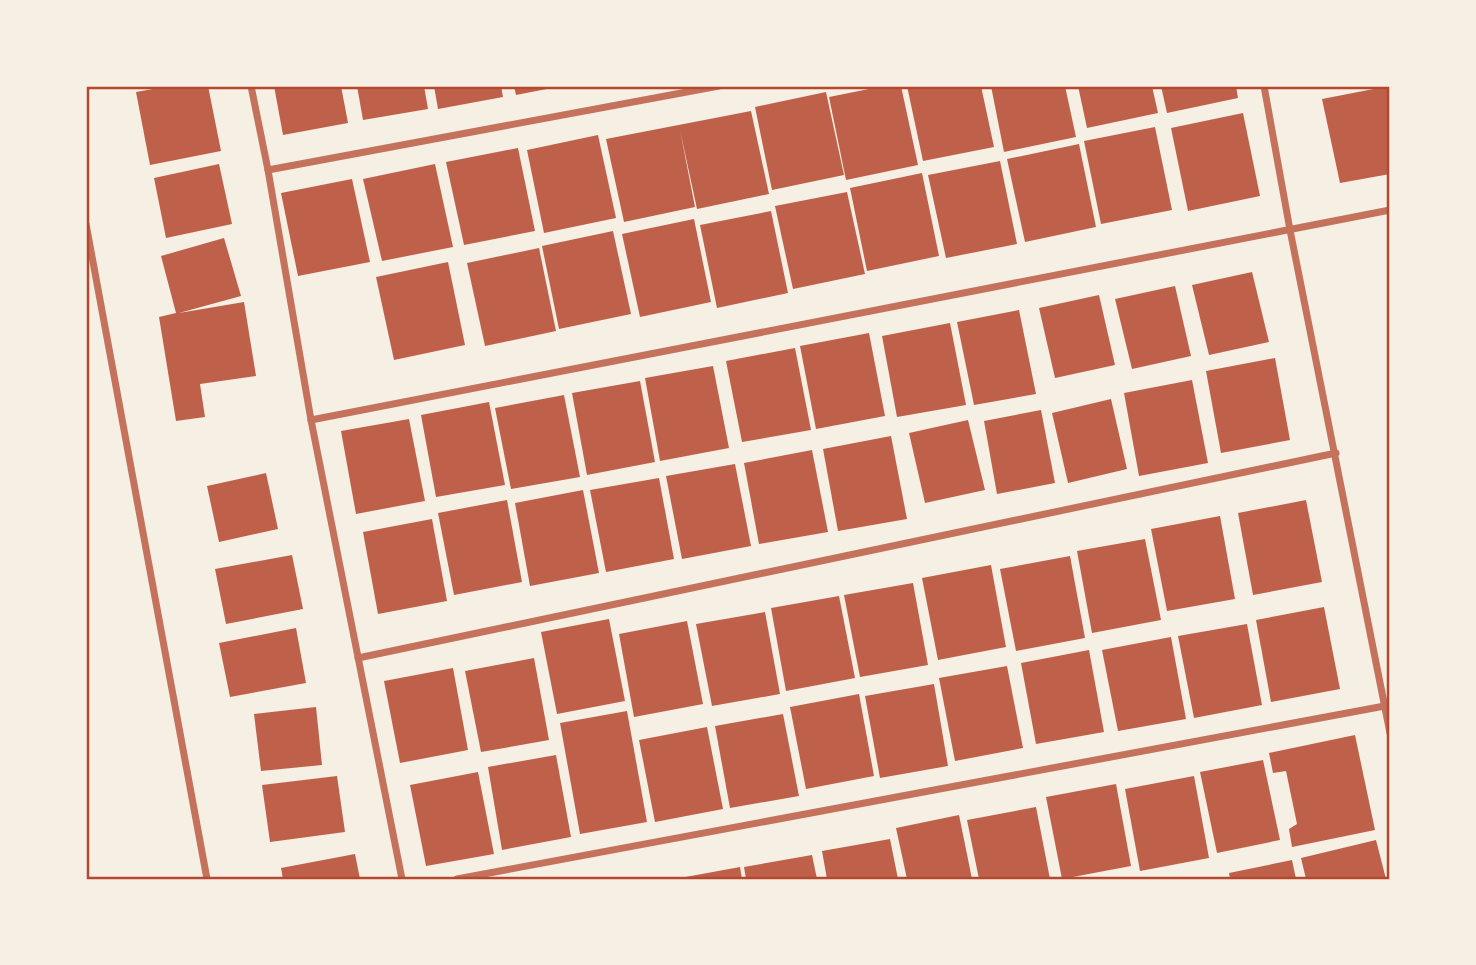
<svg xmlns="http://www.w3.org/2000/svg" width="1476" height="965" viewBox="0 0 1476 965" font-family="'Crimson Pro',serif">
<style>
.building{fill:#bf614a}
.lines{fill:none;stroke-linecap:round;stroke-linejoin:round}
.minor{stroke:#c5725c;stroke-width:7}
.neatline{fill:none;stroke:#b5482f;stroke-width:2.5}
</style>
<rect width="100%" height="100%" fill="#f6efe4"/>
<g class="building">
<polygon points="170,86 208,86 221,151 150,165 136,92"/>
<polygon points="274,86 341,86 348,123 283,135"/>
<polygon points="357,86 424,86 428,109 363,120"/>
<polygon points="434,86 501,86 503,97 438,109"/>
<polygon points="514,86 557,86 557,87 516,95"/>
<polygon points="884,86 901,86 918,165 846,180 829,97"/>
<polygon points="907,86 981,86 994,147 923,161"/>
<polygon points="991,86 1065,86 1076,137 1004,152"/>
<polygon points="1078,86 1152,86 1158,113 1087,128"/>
<polygon points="1161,86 1236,86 1238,98 1167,113"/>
<polygon points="1389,86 1390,174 1340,183 1322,99"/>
<polygon points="826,92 844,175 772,190 755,107"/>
<polygon points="751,111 769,194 697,209 680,130 695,207 624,222 606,139"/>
<polygon points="1243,113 1260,196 1188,211 1171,128"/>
<polygon points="1155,127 1172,210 1101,224 1084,141"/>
<polygon points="598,135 616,218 544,233 527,150"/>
<polygon points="1079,144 1096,227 1025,242 1007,159"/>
<polygon points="518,148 535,231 464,245 446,162"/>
<polygon points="1000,161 1017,244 946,258 928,175"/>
<polygon points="219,164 232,224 166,238 154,178"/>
<polygon points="435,164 453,247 382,261 363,179"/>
<polygon points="922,173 939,256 867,271 850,188"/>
<polygon points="352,179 370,262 298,276 281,193"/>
<polygon points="847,192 865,274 793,289 775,206"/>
<polygon points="771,211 788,293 717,308 700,225"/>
<polygon points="694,219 711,302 640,317 622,234"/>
<polygon points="613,231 631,314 559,329 542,246"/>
<polygon points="224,238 241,296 179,313 244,302 256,376 200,384 205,417 176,421 159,317 176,313 161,256"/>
<polygon points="539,248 556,331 485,346 467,263"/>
<polygon points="448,262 465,345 394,360 376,277"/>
<polygon points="1252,272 1269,342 1209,355 1192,285"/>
<polygon points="1175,286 1191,356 1132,369 1115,299"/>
<polygon points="1099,295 1115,365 1055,378 1039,308"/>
<polygon points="1019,310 1036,394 974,405 957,322"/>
<polygon points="950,323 966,405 897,417 882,336"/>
<polygon points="869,333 885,416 816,429 800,346"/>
<polygon points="795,348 811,430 742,442 726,361"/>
<polygon points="1275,358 1290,440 1221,453 1206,371"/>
<polygon points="713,366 729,448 660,461 645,378"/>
<polygon points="1192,380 1208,463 1139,476 1124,393"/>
<polygon points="640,381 655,462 587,475 572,393"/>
<polygon points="564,395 580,477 511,489 495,408"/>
<polygon points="1111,399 1127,469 1068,483 1052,413"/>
<polygon points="489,402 505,485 436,497 421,415"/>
<polygon points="1041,410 1055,483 997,494 984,421"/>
<polygon points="409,419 425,501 356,514 341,431"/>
<polygon points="968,420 985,490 925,503 909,433"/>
<polygon points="891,436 907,519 838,531 823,449"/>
<polygon points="812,450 828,532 759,544 744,463"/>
<polygon points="735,464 751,546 682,559 666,476"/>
<polygon points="266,473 278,529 219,542 207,486"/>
<polygon points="659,478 674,559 606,572 590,490"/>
<polygon points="583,490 599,573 530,586 515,503"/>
<polygon points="507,500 522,582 454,595 438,513"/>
<polygon points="1306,500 1322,582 1253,595 1238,513"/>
<polygon points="1220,516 1235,599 1167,611 1151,529"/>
<polygon points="432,519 447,601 378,614 363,532"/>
<polygon points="1145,539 1161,620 1092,633 1077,551"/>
<polygon points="292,555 303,609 226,624 215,569"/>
<polygon points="1070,556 1085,638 1016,651 1000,569"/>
<polygon points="991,565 1006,647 938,660 922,578"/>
<polygon points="913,583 928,665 860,677 844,595"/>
<polygon points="839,596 855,678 786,691 771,608"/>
<polygon points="1324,607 1340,689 1271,702 1256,620"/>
<polygon points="765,612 780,694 712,706 696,624"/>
<polygon points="609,619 625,701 557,714 541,632"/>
<polygon points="687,621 703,704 634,717 619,634"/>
<polygon points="1247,624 1262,705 1194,718 1178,636"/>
<polygon points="296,628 306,683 230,697 219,643"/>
<polygon points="1171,637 1186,719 1118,731 1102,650"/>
<polygon points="1089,650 1104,732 1036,744 1021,663"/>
<polygon points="534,658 549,740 481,752 465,671"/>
<polygon points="1007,666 1023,748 955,761 939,678"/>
<polygon points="453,668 468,750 400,763 384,681"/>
<polygon points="934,684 948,766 880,778 865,696"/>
<polygon points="859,694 874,776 806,789 790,707"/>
<polygon points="316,707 322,765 261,771 254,714"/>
<polygon points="627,711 647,822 580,834 560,723"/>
<polygon points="783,714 799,796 730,808 715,726"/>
<polygon points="707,727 723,809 655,822 639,740"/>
<polygon points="1355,735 1375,830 1292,847 1289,829 1297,824 1286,771 1273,773 1269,753"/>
<polygon points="556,755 571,837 502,850 488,767"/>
<polygon points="1263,760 1280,840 1217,853 1200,772"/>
<polygon points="478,772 494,854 426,866 410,785"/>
<polygon points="337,776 345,832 270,842 262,785"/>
<polygon points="1194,776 1209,858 1140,871 1125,789"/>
<polygon points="1116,784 1131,866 1062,879 1046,797"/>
<polygon points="1036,807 1050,879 979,879 967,820"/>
<polygon points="959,815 972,879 907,879 896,828"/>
<polygon points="890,839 898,879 827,879 822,851"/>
<polygon points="1376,840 1386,879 1306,879 1301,858"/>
<polygon points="355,854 360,879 283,879 281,868"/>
<polygon points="812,855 817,879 746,879 744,867"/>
<polygon points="1292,860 1296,879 1230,879 1229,873"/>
<polygon points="740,867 742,879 680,879 680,878"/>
</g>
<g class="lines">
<g class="minor">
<polyline points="251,86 268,170 311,420 402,879"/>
<polyline points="1264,86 1290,230 1390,733"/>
<polyline points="268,170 719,86"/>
<polyline points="86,224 207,879"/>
<polyline points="311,420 1390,210"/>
<polyline points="358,658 1336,453"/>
<polyline points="457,879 1390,705"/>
</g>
</g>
<rect width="1476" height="965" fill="none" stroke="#f6efe4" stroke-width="175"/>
<rect x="88" y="88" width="1300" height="790" class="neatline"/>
</svg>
